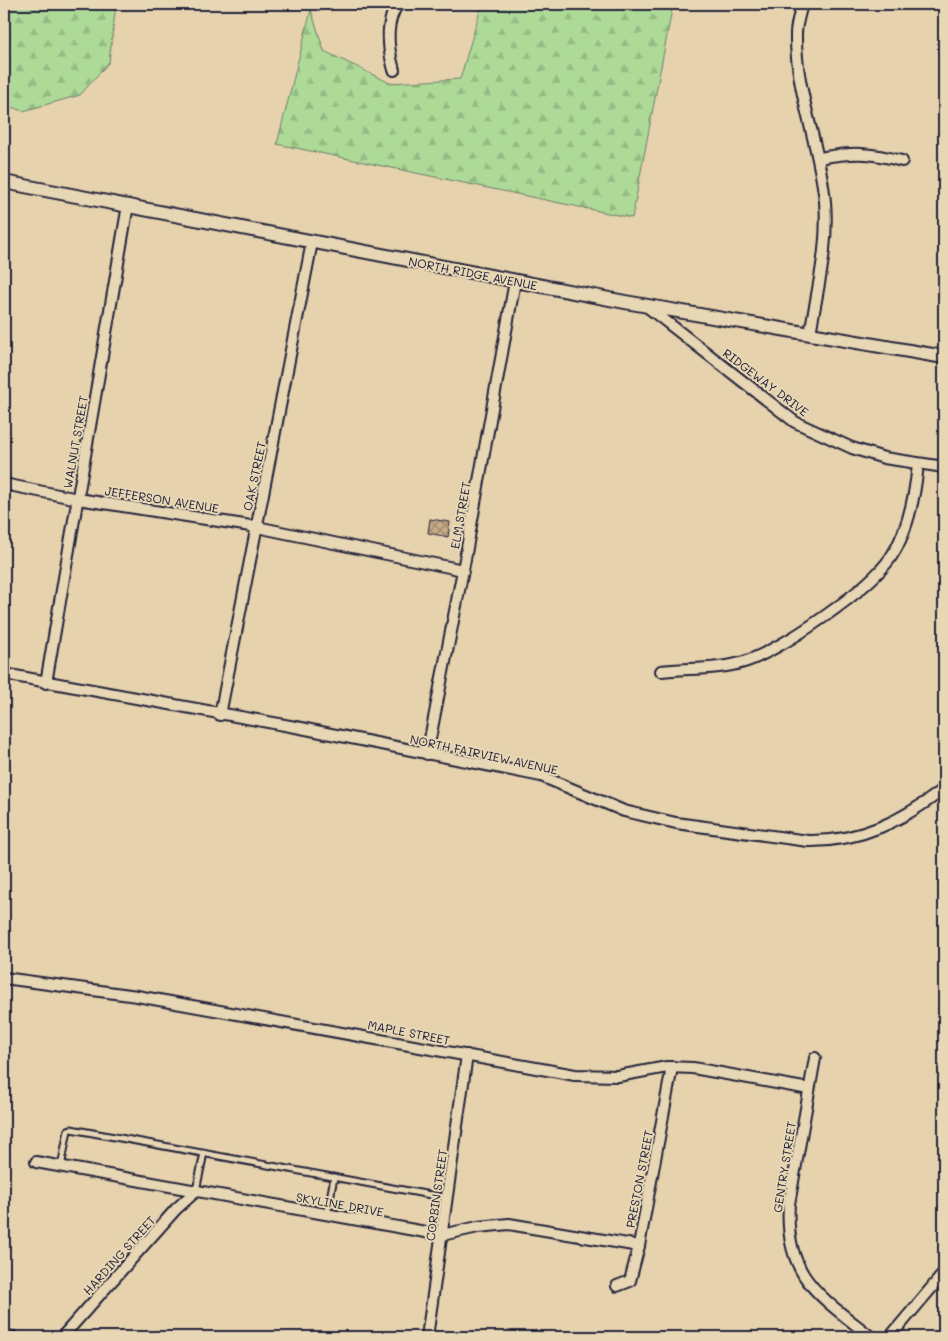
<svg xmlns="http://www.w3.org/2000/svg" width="948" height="1341" viewBox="0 0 948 1341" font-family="Mali,sans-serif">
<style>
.forest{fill:url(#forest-firs);stroke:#687e6a}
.building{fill:url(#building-cross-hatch);stroke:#22223b}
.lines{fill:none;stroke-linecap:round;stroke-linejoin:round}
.service-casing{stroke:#22223b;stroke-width:9}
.minor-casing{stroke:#22223b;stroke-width:14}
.tertiary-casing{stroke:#22223b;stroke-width:16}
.service{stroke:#e8d7b4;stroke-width:5}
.minor{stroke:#e8d7b4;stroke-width:10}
.tertiary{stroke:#e8d7b4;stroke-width:12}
.labels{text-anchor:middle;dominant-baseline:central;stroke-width:4;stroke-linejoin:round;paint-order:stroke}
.street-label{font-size:12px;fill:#22223b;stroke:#e8d7b4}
</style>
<defs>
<pattern id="forest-firs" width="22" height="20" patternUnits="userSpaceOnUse" patternTransform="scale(1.25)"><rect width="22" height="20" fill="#aeda98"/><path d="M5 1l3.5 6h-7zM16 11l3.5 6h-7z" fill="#95bb84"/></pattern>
<pattern id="building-cross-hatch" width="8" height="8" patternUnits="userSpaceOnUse" patternTransform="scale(1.25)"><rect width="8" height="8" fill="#c7aa86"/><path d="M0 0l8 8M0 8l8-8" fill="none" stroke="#a18a6f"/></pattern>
</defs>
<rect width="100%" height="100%" fill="#e6d2ad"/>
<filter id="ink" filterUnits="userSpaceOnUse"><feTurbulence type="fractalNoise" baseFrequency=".02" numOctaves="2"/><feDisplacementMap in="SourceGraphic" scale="10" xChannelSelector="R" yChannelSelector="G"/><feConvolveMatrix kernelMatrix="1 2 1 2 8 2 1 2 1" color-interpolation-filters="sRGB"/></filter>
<g filter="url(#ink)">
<g class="forest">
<polygon points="4,4 116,4 109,62 80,95 23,111 4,105"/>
<polygon points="482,4 673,4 632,218 277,144 311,10 324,51 390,83 460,79"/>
</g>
<polygon class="building" points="430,519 450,522 448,537 428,533"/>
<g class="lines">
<defs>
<g id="service">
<polyline points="61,1167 68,1130 71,1129 447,1198"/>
<polyline points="196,1191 204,1153"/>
<polyline points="327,1215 334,1177"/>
</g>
<g id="minor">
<path d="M802,4c-2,9 -6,20 -6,30 -1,57 24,111 29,168 4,43 -8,89 -15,132"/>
<path d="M394,70c-6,-21 -10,-47 4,-66"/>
<path d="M819,158c35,-6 49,-6 83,3"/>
<polyline points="645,305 795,422 852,448 884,458 944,467"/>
<polyline points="4,484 78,499 257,527 463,570"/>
<path d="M661,671c27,-3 57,-1 83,-9 36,-11 126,-73 147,-105 18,-27 24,-62 27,-93"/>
<path d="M4,674l297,54 240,48 83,35 52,12 132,18c53,1 95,-21 136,-52"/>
<polyline points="46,683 128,205"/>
<polyline points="220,715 312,242"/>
<polyline points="427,754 463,570 515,281"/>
<polyline points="4,978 137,996 575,1075 618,1076 667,1067 693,1068 809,1089"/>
<path d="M815,1058l-26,146c-5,73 31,92 82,133"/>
<polyline points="36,1162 442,1235 478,1227 509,1224 639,1246"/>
<polyline points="617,1286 630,1281 639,1246 672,1067"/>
<polyline points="4,1336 13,1337"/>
<polyline points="62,1337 176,1209 196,1191"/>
<polyline points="427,1337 467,1055"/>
<polyline points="890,1337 944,1273"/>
</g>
<polyline id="tertiary" points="4,182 625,302 944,357"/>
</defs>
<use href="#service" class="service-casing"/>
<use href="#minor" class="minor-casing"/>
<use href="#tertiary" class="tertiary-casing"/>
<use href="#service" class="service"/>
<use href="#minor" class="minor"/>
<use href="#tertiary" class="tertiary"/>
</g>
</g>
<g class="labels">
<g class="street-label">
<text transform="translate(473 273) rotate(11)">NORTH RIDGE AVENUE</text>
<text transform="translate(766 382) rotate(37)">RIDGEWAY DRIVE</text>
<text transform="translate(75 442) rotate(-80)">WALNUT STREET</text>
<text transform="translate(254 476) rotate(-78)">OAK STREET</text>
<text transform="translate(162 499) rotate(9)">JEFFERSON AVENUE</text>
<text transform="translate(460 515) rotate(-80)">ELM STREET</text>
<text transform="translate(484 754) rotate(12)">NORTH FAIRVIEW AVENUE</text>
<text transform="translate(409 1032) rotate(11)">MAPLE STREET</text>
<text transform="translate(784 1167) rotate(-81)">GENTRY STREET</text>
<text transform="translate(639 1179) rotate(-79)">PRESTON STREET</text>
<text transform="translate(436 1195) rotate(-82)">CORBIN STREET</text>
<text transform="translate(340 1204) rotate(10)">SKYLINE DRIVE</text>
<text transform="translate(119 1255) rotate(-48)">HARDING STREET</text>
</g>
</g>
<rect width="948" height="1341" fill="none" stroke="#e8d7b4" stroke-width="20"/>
<rect x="10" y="10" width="928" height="1321" fill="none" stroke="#22223b" stroke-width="2" filter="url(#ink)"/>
</svg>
